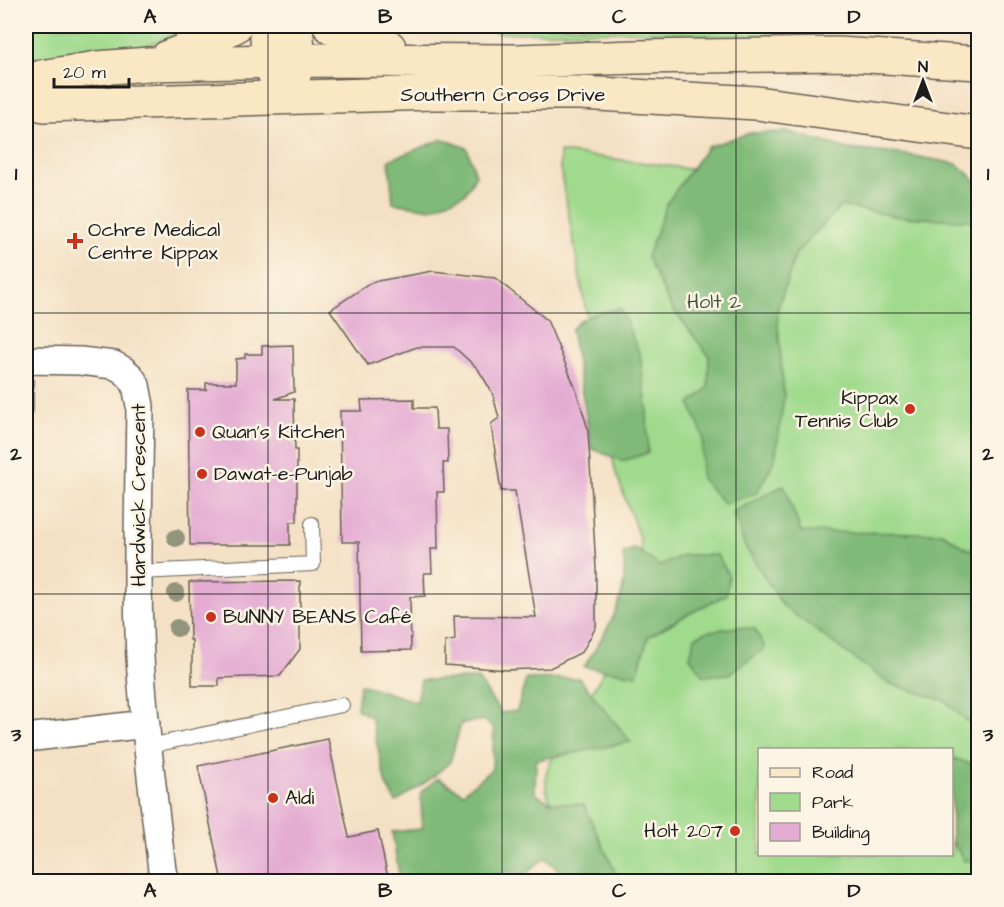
<svg xmlns="http://www.w3.org/2000/svg" width="1004" height="907" viewBox="0 0 1004 907" font-family="'Architects Daughter',sans-serif">
<style>
.green{fill:#a0da8d;stroke:#5e7b54;stroke-width:1.5;fill-rule:evenodd}
.forest{fill:#80ba78;stroke:#4e6b4a;stroke-width:1.5}
.building{fill:#e4acd3}
.lines{fill:none;stroke-linecap:round;stroke-linejoin:round}
.service-casing{stroke:#686157;stroke-width:16}
.minor-casing{stroke:#686157;stroke-width:30}
.secondary-casing{stroke:#686157;stroke-width:36}
.service{stroke:#fff;stroke-width:14}
.minor{stroke:#fff;stroke-width:27}
.secondary{stroke:#fae7c3;stroke-width:33}
.tree{fill:#93947b}
.grid{fill:none;stroke:#1c1c1c;stroke-width:1.5;stroke-opacity:0.55}
.poi-dot{fill:#c8321e;stroke:#fcf5e5;stroke-width:2}
.labels{text-anchor:middle;dominant-baseline:central;stroke-width:5;stroke-linejoin:round;paint-order:stroke}
.street-label{font-size:20px;fill:#1c1c1c;stroke:#fcf5e5}
.poi-label{font-size:20px;fill:#1c1c1c;stroke:#fcf5e5;text-anchor:start}
.park-label{font-size:20px;fill:#44553e;stroke:#fcf5e5}
.neatline{fill:none;stroke:#1c1c1c;stroke-width:2}
.grid-label{font-size:20px;text-anchor:middle;font-weight:bold;fill:#1c1c1c}
</style>
<rect width="100%" height="100%" fill="#fcf5e5"/>
<filter id="ink" filterUnits="userSpaceOnUse"><feTurbulence type="fractalNoise" baseFrequency=".0167" numOctaves="2"/><feDisplacementMap in="SourceGraphic" scale="12" xChannelSelector="R" yChannelSelector="G"/><feConvolveMatrix kernelMatrix="1 2 1 2 8 2 1 2 1" color-interpolation-filters="sRGB"/></filter>
<filter id="wash" filterUnits="userSpaceOnUse"><feTurbulence type="fractalNoise" baseFrequency=".008" numOctaves="4" result="noise"/><feDisplacementMap in="SourceGraphic" scale="24" xChannelSelector="R" yChannelSelector="G"/><feGaussianBlur stdDeviation="1.35" result="paint"/><feColorMatrix in="noise" values="0 0 0 0 0 0 0 0 0 0 0 0 0 0 0 0 0 1.4 0 .05"/><feComposite in="paint" operator="in"/></filter>
<g filter="url(#wash)">
<rect width="100%" height="100%" fill="#f4e1c5"/>
<g class="green">
<polygon points="26,26 196,26 121,56 26,65"/>
<polygon points="448,26 859,26 860,30 722,37 635,31 503,33"/>
<path d="M560,152l109,14 309,50v665h-396l-36,-91v-16l5,-13 82,-139 11,-47 -4,-35 -25,-70 -55,-302zM760,750h192v104h-192z"/>
</g>
<g class="forest">
<polygon points="790,132 848,149 909,155 957,164 978,182 978,221 900,217 841,206 796,253 777,311 784,397 775,459 757,493 724,504 701,478 703,436 690,404 708,388 709,356 670,305 647,257 667,203 707,147 750,133"/>
<polygon points="443,139 467,148 476,175 465,194 431,209 393,203 389,160"/>
<path d="M621,309l19,46 7,52 1,46 -25,8 -31,-12 -21,-119c12,-16 31,-19 50,-21z"/>
<polygon points="784,485 801,532 942,533 969,550 978,545 978,731 945,701 888,683 783,606 744,545 733,512"/>
<path d="M635,548l24,18 24,-11h34l12,21 -3,19 -47,24 -31,18 -11,38 -53,-8c22,-36 47,-69 39,-114z"/>
<polygon points="739,627 755,629 765,648 729,674 704,676 690,657 695,637 709,631"/>
<polygon points="579,678 631,742 536,760 535,794 551,802 584,805 618,878 615,881 571,881 545,858 519,879 509,871 480,881 400,881 392,832 422,829 421,792 438,778 463,793 492,769 494,729 484,720 461,724 450,762 429,780 396,802 386,785 371,717 357,709 360,684 417,702 421,680 478,679 501,713 517,711 526,679"/>
<polygon points="953,758 978,766 978,870 970,860 964,861 952,840 952,760"/>
</g>
<g id="blocks">
<g class="building">
<polygon points="433,271 495,278 547,320 575,387 588,429 596,569 596,627 582,652 550,668 507,670 445,665 445,642 455,640 454,616 536,617 515,491 501,491 491,424 499,418 492,392 478,369 454,347 417,347 368,365 330,310 372,282"/>
<polygon points="293,345 294,392 275,399 294,399 295,450 297,450 297,522 290,522 290,545 190,545 188,390 206,390 206,383 236,383 236,359 245,358 245,354 262,354 262,346"/>
<polygon points="414,399 414,408 435,408 436,429 447,429 448,463 443,463 444,492 437,492 438,549 431,549 432,573 424,573 425,596 410,597 411,650 361,651 359,542 342,542 340,411 362,411 361,400"/>
<polygon points="300,581 300,649 280,676 219,678 219,686 192,686 192,640 190,640 189,582"/>
<polygon points="328,739 349,837 378,831 388,878 373,882 222,882 198,766"/>
</g>
</g>
</g>
<g filter="url(#ink)">
<use href="#blocks" fill-opacity="0" stroke="#686157" stroke-width="1.5"/>
<g class="lines">
<defs>
<g id="service">
<polyline points="26,410 26,360"/>
<polyline points="139,572 313,564 312,524"/>
<polyline points="149,746 342,705"/>
</g>
<g id="minor">
<path d="M26,360l54,1 34,4 9,5 7,6 6,9 4,21c-1,84 -4,167 0,251 4,71 14,142 22,213l3,12"/>
<polyline points="26,738 146,724"/>
</g>
<g id="secondary">
<polyline points="266,26 269,62 278,82"/>
<polyline points="330,26 357,42 389,47"/>
<polyline points="168,57 196,46 235,26"/>
<polyline points="292,81 299,61 296,26"/>
<polyline points="26,83 41,77 97,68 149,64 323,60 517,61 636,57 838,54 978,63"/>
<polyline points="26,101 44,105 434,93 580,93 757,103 978,133"/>
</g>
</defs>
<use href="#service" class="service-casing"/>
<use href="#minor" class="minor-casing"/>
<use href="#secondary" class="secondary-casing"/>
<use href="#service" class="service"/>
<use href="#minor" class="minor"/>
<use href="#secondary" class="secondary"/>
</g>
<g class="tree">
<circle cx="176" cy="538" r="9"/>
<circle cx="176" cy="593" r="9"/>
<circle cx="177" cy="628" r="9"/>
</g>
</g>
<path class="grid" d="M268,26v856M502,26v856M736,26v856M26,313h952M26,594h952"/>
<g class="poi-dot">
<path d="M72 232h6v6h6v6h-6v6h-6v-6h-6v-6h6z"/>
<circle cx="910" cy="409" r="6"/>
<circle cx="200" cy="432" r="6"/>
<circle cx="202" cy="474" r="6"/>
<circle cx="211" cy="617" r="6"/>
<circle cx="273" cy="798" r="6"/>
<circle cx="735" cy="831" r="6"/>
</g>
<g class="labels">
<g class="street-label">
<text x="503" y="95">Southern Cross Drive</text>
<text transform="translate(139 495) rotate(-90)">Hardwick Crescent</text>
</g>
<g class="poi-label">
<text x="88" y="230">Ochre Medical<tspan x="88" dy="23">Centre Kippax</tspan></text>
<text x="898" y="398" text-anchor="end">Kippax<tspan x="898" dy="23">Tennis Club</tspan></text>
<text x="212" y="432">Quan's Kitchen</text>
<text x="214" y="474">Dawat-e-Punjab</text>
<text x="223" y="617">BUNNY BEANS Café</text>
<text x="285" y="798">Aldi</text>
<text x="723" y="831" text-anchor="end">Holt 207</text>
</g>
<g class="park-label">
<text x="714" y="302">Holt 2</text>
</g>
</g>
<rect width="1004" height="907" fill="none" stroke="#fcf5e5" stroke-width="66"/>
<rect x="758" y="748" width="195" height="108" fill="#fcf5e5" stroke="#a29e95" stroke-width="1.5"/>
<rect x="770" y="768" width="30" height="9" fill="#fae7c3" stroke="#a29e95" stroke-width="1.5"/>
<text x="812" y="778" font-size="18" fill="#1c1c1c">Road</text>
<rect x="770" y="793" width="30" height="18" fill="#a0da8d" stroke="#a29e95" stroke-width="1.5"/>
<text x="812" y="808" font-size="18" fill="#1c1c1c">Park</text>
<rect x="770" y="823" width="30" height="18" fill="#e4acd3" stroke="#a29e95" stroke-width="1.5"/>
<text x="812" y="838" font-size="18" fill="#1c1c1c">Building</text>
<g transform="translate(923 81)" stroke="#fcf5e5" stroke-width="4.5" paint-order="stroke">
<path d="M0-4.5L10 22L0 15L-10 22Z" fill="#1c1c1c"/>
<text y="-9" font-size="16" font-weight="bold" text-anchor="middle" fill="#1c1c1c">N</text>
</g>
<path d="M54 78v9h75v-9" fill="none" stroke="#1c1c1c" stroke-width="3"/>
<text x="63" y="78" font-size="18" fill="#1c1c1c" stroke="#fcf5e5" stroke-width="4.5" paint-order="stroke">20 m</text>
<rect x="33" y="33" width="938" height="841" class="neatline"/>
<g class="grid-label">
<text x="150" y="23">A</text>
<text x="385" y="23">B</text>
<text x="619" y="23">C</text>
<text x="854" y="23">D</text>
<text x="16" y="180">1</text>
<text x="988" y="180">1</text>
<text x="16" y="460">2</text>
<text x="988" y="460">2</text>
<text x="16" y="741">3</text>
<text x="988" y="741">3</text>
<text x="150" y="897">A</text>
<text x="385" y="897">B</text>
<text x="619" y="897">C</text>
<text x="854" y="897">D</text>
</g>
</svg>
